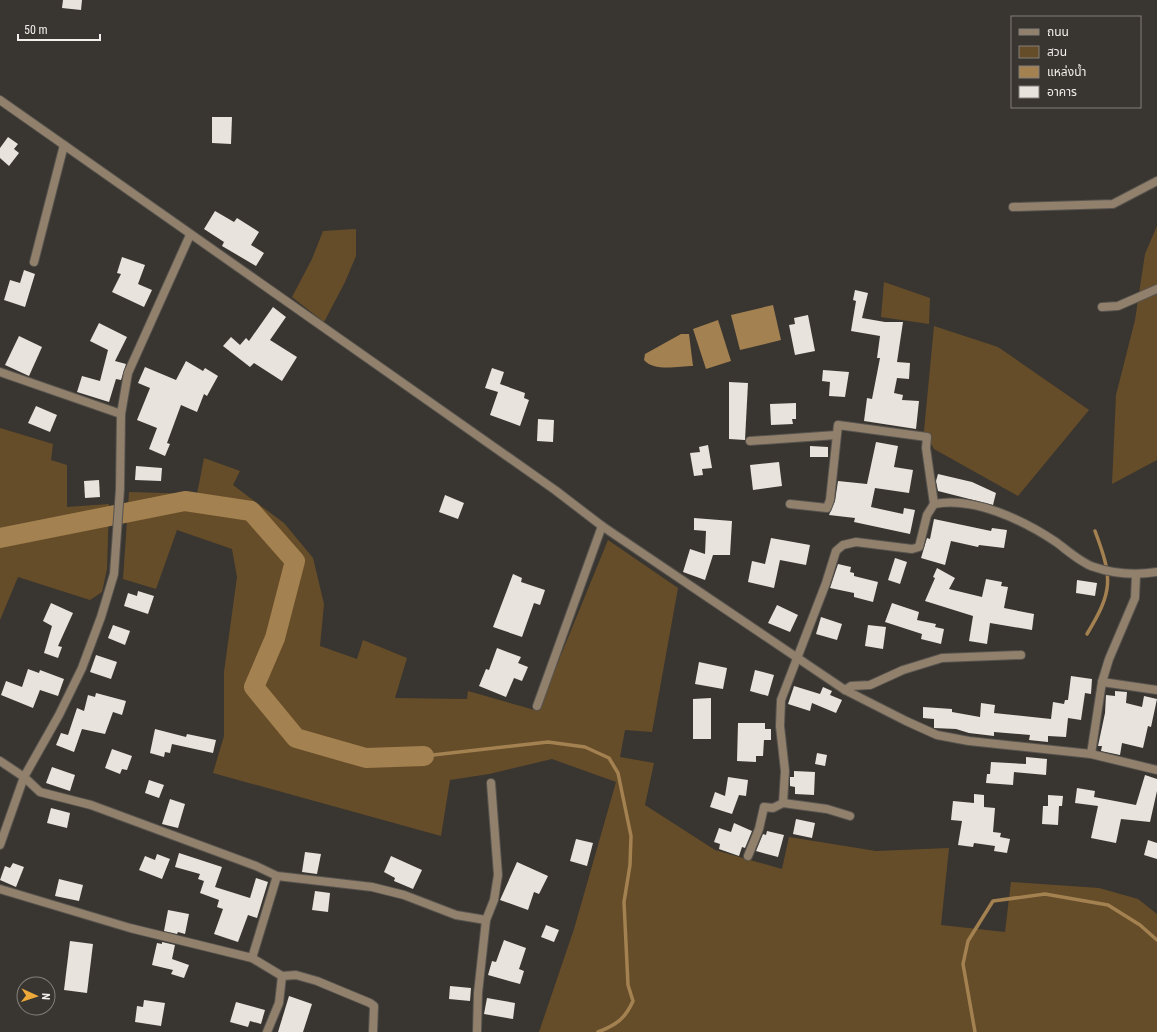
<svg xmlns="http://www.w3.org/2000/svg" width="1157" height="1032" viewBox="0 0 1157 1032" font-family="'Roboto Condensed','Noto Sans Thai',sans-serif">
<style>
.green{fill:#664d29}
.water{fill:#a48150}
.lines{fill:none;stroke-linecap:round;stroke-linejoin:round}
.stream{stroke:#a48150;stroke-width:3.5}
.river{stroke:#a48150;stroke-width:20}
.building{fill:#e8e3dc}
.street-casing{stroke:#57534e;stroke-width:10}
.street{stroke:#90806c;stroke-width:8}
</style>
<rect width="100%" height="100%" fill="#393530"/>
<g class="green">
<polygon points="1157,226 1157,460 1112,484 1116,395 1135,320 1145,254"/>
<polygon points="356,229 356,256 345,282 324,322 292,297 312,259 323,231"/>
<polygon points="884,282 930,298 929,324 881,317"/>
<polygon points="934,326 998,347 1089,410 1018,496 934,449 924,431"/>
<polygon points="0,428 53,444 51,460 67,465 67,507 109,504 107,569 102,592 90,600 18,577 0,620"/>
<polygon points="204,458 240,471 233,485 284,523 313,558 324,604 320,646 357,659 363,640 407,658 395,698 467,699 468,691 538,711 608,540 678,588 652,732 625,730 620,757 654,763 645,805 715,850 782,869 789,837 876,851 949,848 941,925 1005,932 1011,882 1099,888 1138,899 1157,914 1157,1032 539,1032 574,929 616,782 552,759 489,774 450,780 441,836 213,773 224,736 224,672 237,577 232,549 177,530 156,589 123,579 129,492 197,494"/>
</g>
<g class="water">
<polygon points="773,305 781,340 740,350 731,315"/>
<polygon points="718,320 731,361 706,369 693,329"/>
<path d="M681,334h8l4,32c-14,0 -39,6 -49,-6l1,-6z"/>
</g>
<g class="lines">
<g class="stream">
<path d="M1087,634c26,-43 26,-55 8,-103"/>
<path d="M424,756l124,-14 37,5 24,11 9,15 13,63 -1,29 -6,37 4,83 5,16c-8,18 -17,24 -35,31"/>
<polyline points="975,1032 963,964 968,941 993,901 1045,894 1108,905 1140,925 1157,940"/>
</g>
<polyline class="river" points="0,538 185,501 251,511 295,561 275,638 254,687 296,738 366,758 424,756"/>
</g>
<g class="building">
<polygon points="63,0 82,0 81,10 62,8"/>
<polygon points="212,117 232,117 231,144 212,143"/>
<polygon points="8,137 18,144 14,149 19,153 9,166 0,158 0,148"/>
<polygon points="215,211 234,222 237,218 259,232 251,245 264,253 256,266 222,246 224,242 204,229"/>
<polygon points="122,257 145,265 138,284 152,290 144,307 112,292 121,274 117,273"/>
<polygon points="24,270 35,274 25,307 4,300 10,280 20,283"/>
<polygon points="855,290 868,293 862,318 885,322 903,322 897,362 910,363 909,379 897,378 894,393 903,395 902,400 919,401 916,429 864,421 867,398 872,399 880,358 877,358 880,336 851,331 856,301 853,300"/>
<polygon points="273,307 286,317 270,340 297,357 282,381 254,363 250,367 223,346 231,337 240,345 246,338 249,341"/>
<polygon points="808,315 815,351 795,355 789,325 795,324 794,318"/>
<polygon points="99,323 127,337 115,361 126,364 121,380 116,379 109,402 77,392 82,376 100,381 108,350 90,341"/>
<polygon points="19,336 42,347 29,376 5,365"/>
<polygon points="186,361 203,371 205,368 218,376 207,396 204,394 197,412 181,405 167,443 170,444 165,456 149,449 157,428 137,420 150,388 138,383 145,367 176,380"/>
<polygon points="492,368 504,372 500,384 525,393 524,398 529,400 520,426 490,415 498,392 485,388"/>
<polygon points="823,370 849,372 845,397 829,396 830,382 822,381"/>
<polygon points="729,382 748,383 745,440 729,439"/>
<polygon points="796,403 796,419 792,419 793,424 771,425 770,404"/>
<polygon points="36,406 57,415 50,432 28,423"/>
<polygon points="538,419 554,420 553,442 537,441"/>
<polygon points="876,442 898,446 894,467 913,470 909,493 875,488 871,507 903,514 904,508 915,510 910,534 854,522 855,518 829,515 835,501 838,481 867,484"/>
<polygon points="708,445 712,468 702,469 703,475 694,476 690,453 700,452 699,447"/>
<polygon points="810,446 828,447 828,457 810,457"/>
<polygon points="779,462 782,486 753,490 750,465"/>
<polygon points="136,466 162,468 161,481 135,480"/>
<polygon points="938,474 972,482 996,493 993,505 938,491 936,481"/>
<polygon points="99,480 100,497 85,498 84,481"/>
<polygon points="445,495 464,503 458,519 439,512"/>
<polygon points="694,518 732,521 730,555 713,555 705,580 683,572 690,549 705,554 706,531 694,530"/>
<polygon points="934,519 991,531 992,528 1007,530 1004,548 979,545 978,547 951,541 945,565 921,558 927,538 930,539"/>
<polygon points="771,538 810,545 806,565 780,560 774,588 748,582 752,561 765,564"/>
<polygon points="895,558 907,562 900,584 888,580"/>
<polygon points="838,564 851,567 850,572 854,573 854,576 878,582 873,602 854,597 854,593 830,588"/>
<polygon points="937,568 955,578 949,589 982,597 986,579 1002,582 1001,586 1008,587 1004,608 1034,614 1032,630 990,623 987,644 969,641 973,616 925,601 935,578 933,577"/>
<polygon points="513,574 522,578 521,582 545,590 540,605 534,603 522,637 493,627"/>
<polygon points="1077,580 1097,583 1095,596 1076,593"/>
<polygon points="138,591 154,596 148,614 124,606 128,593 137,596"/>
<polygon points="51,603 73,613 58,646 62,647 58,658 44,653 52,626 43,621"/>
<polygon points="892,603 919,612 917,620 936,624 935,627 944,629 941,644 921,639 922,634 885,622"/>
<polygon points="777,605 798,615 790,632 768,623"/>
<polygon points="821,617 842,624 837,640 816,634"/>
<polygon points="113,625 130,631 125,645 108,638"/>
<polygon points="868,625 886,627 883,649 865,646"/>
<polygon points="497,648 521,657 518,663 528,667 522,681 514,678 506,697 479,686 486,669 489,670"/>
<polygon points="96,655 117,662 111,679 90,672"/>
<polygon points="699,662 727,668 723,689 695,684"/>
<polygon points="28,669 39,673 40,670 64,679 58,696 40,690 33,708 1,695 6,681 22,687"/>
<polygon points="755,670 774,675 768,696 750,691"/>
<polygon points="1071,676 1092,679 1091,694 1085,693 1081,720 1068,718 1066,737 1048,736 1048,742 1029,740 1030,735 994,732 994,736 969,733 956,729 934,728 934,719 923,718 923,707 952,709 952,712 980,717 981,703 995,705 994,713 1051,719 1053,702 1064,704 1065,700 1068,700"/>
<polygon points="794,686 820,694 823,687 832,691 830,695 842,700 836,713 812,703 810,711 788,704"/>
<polygon points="1115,691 1127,692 1126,703 1142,707 1144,696 1157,699 1151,727 1148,726 1143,748 1122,743 1120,755 1101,751 1102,746 1098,746 1105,713 1106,695 1115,696"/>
<polygon points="96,693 126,701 122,715 113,712 105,734 82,729 74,752 56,745 61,733 68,735 77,708 84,711 88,695 95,697"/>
<polygon points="711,698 711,739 693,739 693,699"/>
<polygon points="738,723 765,723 765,729 771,729 771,740 764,740 763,756 756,756 756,762 737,761"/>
<polygon points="155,729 186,737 187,734 216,740 213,753 172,744 170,753 165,752 164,757 150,753"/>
<polygon points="112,749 132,756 127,770 122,769 120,774 105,768"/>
<polygon points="817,753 827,755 825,766 815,764"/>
<polygon points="1026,757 1047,759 1046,775 1014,772 1013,785 986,783 987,774 990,774 991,762 1026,764"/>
<polygon points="52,767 75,775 70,791 46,783"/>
<polygon points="794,771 815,772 814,795 795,794 795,787 790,786 790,777 794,777"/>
<polygon points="1145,775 1157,779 1157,791 1150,822 1121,819 1116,843 1091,838 1098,806 1075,803 1077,788 1095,791 1094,797 1136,805"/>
<polygon points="728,777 748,780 746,796 739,795 732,814 710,807 715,792 725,796"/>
<polygon points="149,780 164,785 159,798 145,793"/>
<polygon points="974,794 984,795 984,807 995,808 993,832 1001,833 1000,837 1010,839 1007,853 994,851 995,846 974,843 973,847 958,845 962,821 951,820 953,801 974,803"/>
<polygon points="1048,795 1063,796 1062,806 1059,806 1058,825 1042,824 1043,806 1048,806"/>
<polygon points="170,799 185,804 178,828 162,824"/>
<polygon points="51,808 70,813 67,828 47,823"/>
<polygon points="796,819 815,823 812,838 793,834"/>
<polygon points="734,823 752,831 745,848 742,847 739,856 719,849 720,844 714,842 719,828 731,832"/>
<polygon points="767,831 784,835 778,857 756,851 763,834 766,835"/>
<polygon points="576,839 593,843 587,866 570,861"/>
<polygon points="1148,840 1157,843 1157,859 1144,855"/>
<polygon points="305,852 321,854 317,874 302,872"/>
<polygon points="179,853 222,867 215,887 250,898 256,878 268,882 257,918 248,915 238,942 214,934 223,909 217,907 219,900 200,893 204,881 198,879 200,874 175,867"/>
<polygon points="157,854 170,859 162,879 139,870 145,856 155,860"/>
<polygon points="391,856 422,870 413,889 394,881 395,878 384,872"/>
<polygon points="517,862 548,876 539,894 534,892 528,910 500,900"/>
<polygon points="13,863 24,867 16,887 0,880 5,866 10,868"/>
<polygon points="59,879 83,885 79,901 55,896"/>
<polygon points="315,891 330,893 328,912 312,910"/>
<polygon points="168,910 189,914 185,934 178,932 177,934 164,931"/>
<polygon points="546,925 559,930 554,942 541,937"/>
<polygon points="504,940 526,948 519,969 524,971 520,984 488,975 492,961 496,962"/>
<polygon points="70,941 93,944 87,993 64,990"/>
<polygon points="162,942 175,945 172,959 189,965 184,978 171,974 173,970 152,965 157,943 162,944"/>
<polygon points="450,986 471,988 470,1001 449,999"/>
<polygon points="289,996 312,1004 303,1032 278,1032"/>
<polygon points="487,998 515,1003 513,1019 484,1014"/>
<polygon points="144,1000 165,1003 161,1026 135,1022 137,1006 143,1007"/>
<polygon points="236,1002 265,1010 261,1024 250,1021 248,1027 230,1022"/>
</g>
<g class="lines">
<defs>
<g id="street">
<polyline points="0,100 555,490 602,526 845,690 906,721 937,735 969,741 1091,754 1157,770"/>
<polyline points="1013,207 1113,204 1157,181"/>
<polyline points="34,262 64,145"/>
<polyline points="1102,307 1118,306 1157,289"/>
<polyline points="0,372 121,414"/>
<polyline points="750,441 836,435"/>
<path d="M934,504c39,-8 89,16 122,38 11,8 25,21 38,25 20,7 43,8 63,5"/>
<polyline points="1102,682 1157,690"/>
<polyline points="845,690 851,686 870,685 903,670 942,658 1021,655"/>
<polyline points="537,706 602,526"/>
<polyline points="1091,754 1102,682 1109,659 1135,598 1136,575"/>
<polyline points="0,761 24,777 40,792 91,805 256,866 277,876 372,887 404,895 456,915 486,920"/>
<polyline points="783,803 785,771 780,726 781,700 826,583 836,551 843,545 856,542 912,549 919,547 927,515 934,504 926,448 927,437 838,425 830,500 827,508 790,504"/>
<polyline points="0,845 24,777 59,715 82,668 101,617 114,574 120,489 121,414 128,373 190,235"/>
<polyline points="748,856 759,829 764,807 773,808 783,803 827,809 850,816"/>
<polyline points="0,889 130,928 252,958 282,976 296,975 317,981 370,1003 374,1006 373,1032"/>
<polyline points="252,958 277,876"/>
<polyline points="267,1032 279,1003 282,976"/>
<polyline points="477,1032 478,993 486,920 494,900 498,875 491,783"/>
</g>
</defs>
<use href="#street" class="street-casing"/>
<use href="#street" class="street"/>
</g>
<rect x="1011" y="16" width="130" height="92" fill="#393530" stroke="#837f7b"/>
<rect x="1019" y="29" width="20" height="6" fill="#90806c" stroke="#837f7b"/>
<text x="1047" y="36" font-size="12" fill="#f2efec">ถนน</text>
<rect x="1019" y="46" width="20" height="12" fill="#664d29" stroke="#837f7b"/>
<text x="1047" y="56" font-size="12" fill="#f2efec">สวน</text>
<rect x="1019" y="66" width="20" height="12" fill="#a48150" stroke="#837f7b"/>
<text x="1047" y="76" font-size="12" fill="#f2efec">แหล่งน้ำ</text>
<rect x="1019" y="86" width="20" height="12" fill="#e8e3dc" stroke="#837f7b"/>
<text x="1047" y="96" font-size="12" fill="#f2efec">อาคาร</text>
<g transform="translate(36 996) rotate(93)"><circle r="19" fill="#393530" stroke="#837f7b"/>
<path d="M0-3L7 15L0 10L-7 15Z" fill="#eca93a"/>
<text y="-6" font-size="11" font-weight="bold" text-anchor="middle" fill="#f2efec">N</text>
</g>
<path d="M18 34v6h82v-6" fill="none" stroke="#f2efec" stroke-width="2"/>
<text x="24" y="34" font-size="12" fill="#f2efec" stroke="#393530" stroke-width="3" paint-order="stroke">50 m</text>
</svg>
